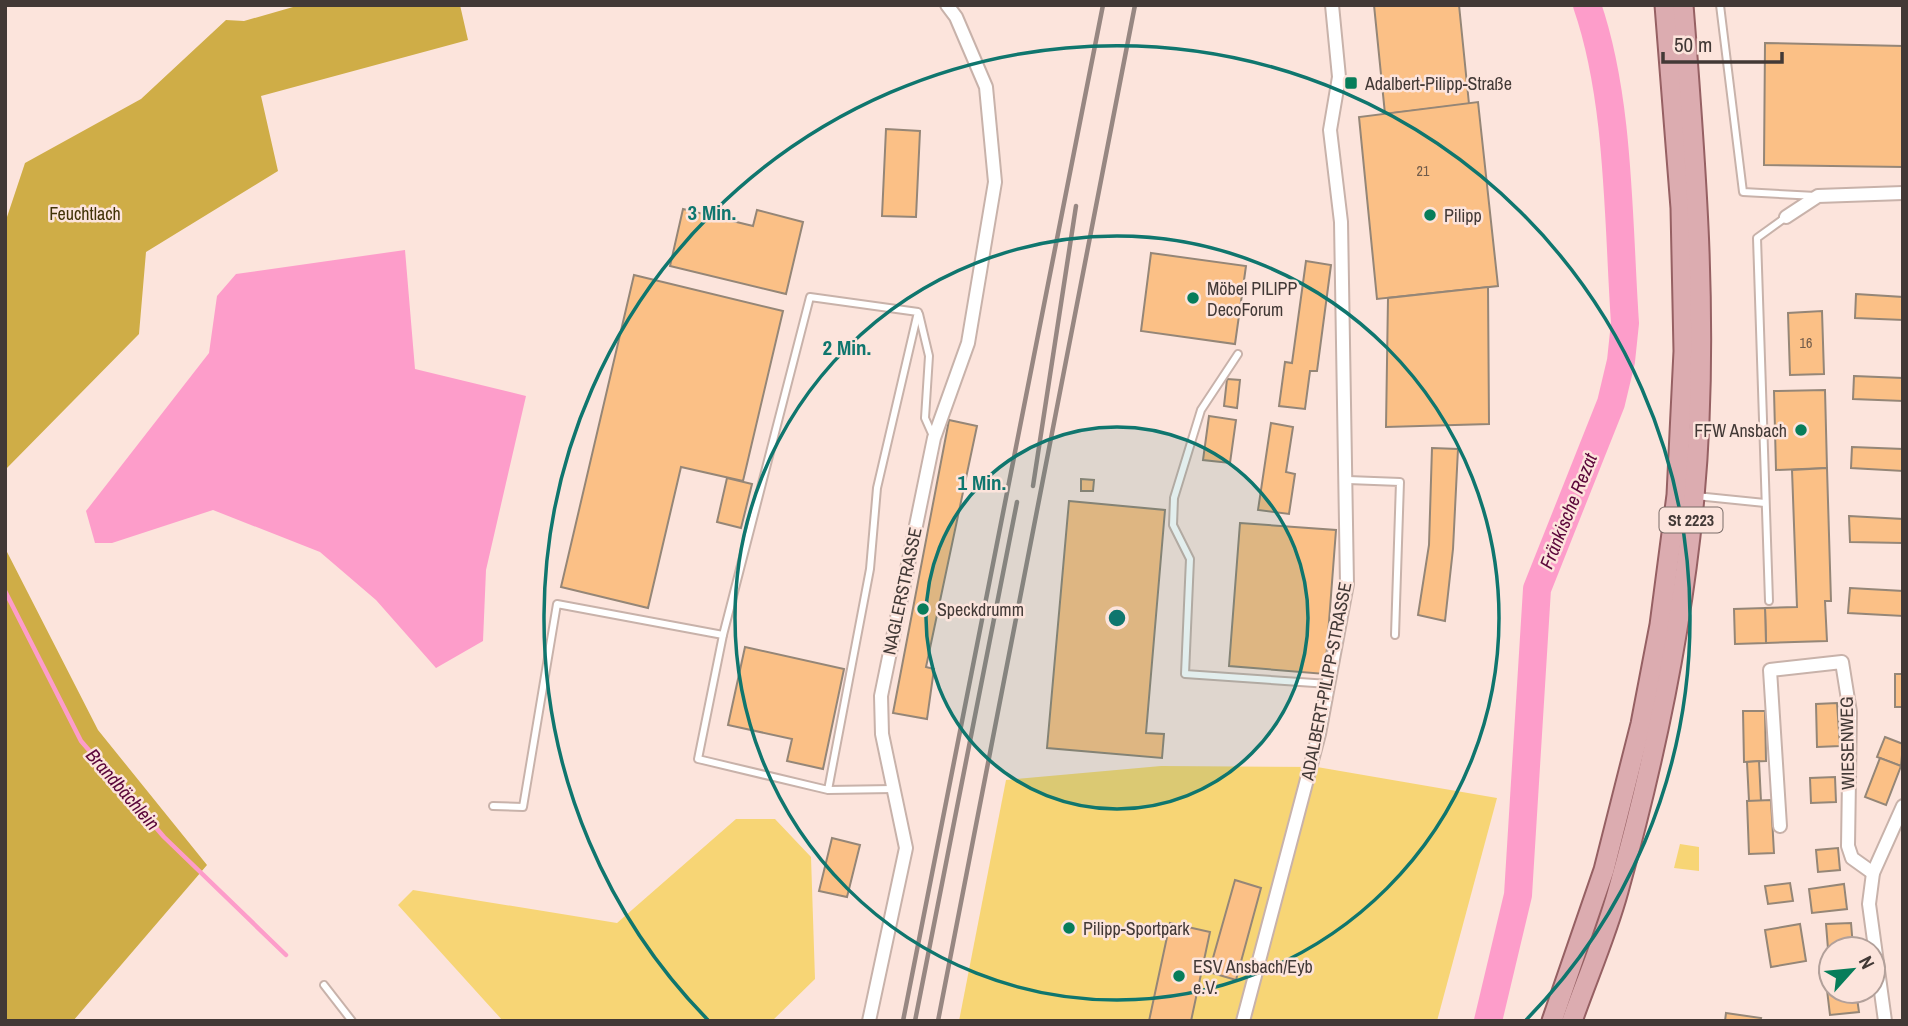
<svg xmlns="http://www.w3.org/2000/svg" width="1908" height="1026" viewBox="0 0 1908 1026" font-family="'Archivo Narrow',sans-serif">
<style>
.green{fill:#f7d575}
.forest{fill:#cfad47}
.water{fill:#fd9dca}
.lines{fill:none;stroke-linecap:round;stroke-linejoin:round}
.stream{stroke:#fd9dca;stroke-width:4.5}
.river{stroke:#fd9dca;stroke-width:28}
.building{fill:#fbc086;stroke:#958677;stroke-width:2}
.service-casing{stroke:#c8b2aa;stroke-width:10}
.minor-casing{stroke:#c8b2aa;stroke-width:16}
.primary-casing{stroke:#966063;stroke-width:23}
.service{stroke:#fff;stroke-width:6}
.minor{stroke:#fff;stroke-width:12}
.primary{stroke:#dcacb0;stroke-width:19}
.rail{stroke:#978782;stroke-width:4.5}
.ring{fill:none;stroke:#0f766e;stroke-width:3.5}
.poi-dot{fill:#077d5a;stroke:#fce4dc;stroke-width:2.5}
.labels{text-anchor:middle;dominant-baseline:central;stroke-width:5;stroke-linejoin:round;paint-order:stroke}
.number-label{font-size:14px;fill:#705b4a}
.shield{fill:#fce4dc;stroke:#7a6c68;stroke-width:2}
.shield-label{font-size:16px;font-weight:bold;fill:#423936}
.poi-label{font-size:18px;fill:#423936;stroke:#fce4dc;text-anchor:start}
.park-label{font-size:18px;fill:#413307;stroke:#fce4dc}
.street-label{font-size:18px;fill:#423936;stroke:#fce4dc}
.water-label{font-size:19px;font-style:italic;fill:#5b063a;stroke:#fce4dc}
.centre{fill:#0f766e;stroke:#fce4dc;stroke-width:3.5}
.ring-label{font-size:21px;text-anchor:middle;font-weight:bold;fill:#0f766e;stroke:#fce4dc;stroke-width:5;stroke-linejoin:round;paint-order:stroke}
</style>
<rect width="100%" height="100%" fill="#fce4dc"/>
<g class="green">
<polygon points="1161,766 1317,767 1497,798 1437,1021 959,1021 1006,780"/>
<polygon points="736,819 775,819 811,857 815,979 772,1021 503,1021 398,905 413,890 617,923"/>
<polygon points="1680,844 1699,847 1699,871 1674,868"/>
</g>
<g class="forest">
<polygon points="300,5 460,5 468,40 261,96 278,171 146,252 139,334 5,470 5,223 25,163 141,99 226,20 244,21"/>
<polygon points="5,548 98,730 207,865 73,1021 5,1021"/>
</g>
<polygon class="water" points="405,250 415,369 526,396 486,570 483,641 436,668 376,600 320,552 213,510 112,543 95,543 86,511 209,353 217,296 236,274"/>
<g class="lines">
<polyline class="stream" points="5,591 81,741 164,837 286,955"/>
<path class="river" d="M1488,1021l30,-126 19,-306 74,-186 10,-42 4,-38c-7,-101 -5,-223 -38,-318"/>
</g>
<g class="building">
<polygon points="1374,5 1459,5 1469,104 1385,114"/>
<polygon points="1765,43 1903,46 1903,167 1764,165"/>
<polygon points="1478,102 1498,286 1377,299 1359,117"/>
<polygon points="886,129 920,131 916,217 882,216"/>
<polygon points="683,209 753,226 757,210 803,222 786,294 670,266"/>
<polygon points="1151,253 1246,266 1235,344 1141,331"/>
<polygon points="1306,261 1331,265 1317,371 1310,371 1305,409 1279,406 1285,362 1292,363"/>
<polygon points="634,275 783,311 743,481 681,467 648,608 561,587"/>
<polygon points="1488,287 1489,424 1386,427 1388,298"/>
<polygon points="1856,294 1903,297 1903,320 1855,318"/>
<polygon points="1822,311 1824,374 1790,375 1788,313"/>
<polygon points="1854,376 1903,378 1903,401 1853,399"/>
<polygon points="1227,379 1240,380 1237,408 1224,406"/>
<polygon points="1825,390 1827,468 1776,470 1774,391"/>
<polygon points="1209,416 1236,420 1230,463 1203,460"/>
<polygon points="949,420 977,426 926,667 934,669 927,719 893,713"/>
<polygon points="1271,423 1293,427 1286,472 1295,474 1289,514 1258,510"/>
<polygon points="1852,447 1903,449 1903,471 1851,468"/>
<polygon points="1432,448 1458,449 1453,549 1445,621 1418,615 1429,545"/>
<polygon points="1827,468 1831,601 1825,601 1827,641 1766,643 1765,608 1797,607 1792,470"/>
<polygon points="727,478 752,484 741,528 717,522"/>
<polygon points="1081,479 1094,480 1093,491 1081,491"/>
<polygon points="1069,501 1165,510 1146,733 1164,734 1162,758 1047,748"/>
<polygon points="1849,516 1903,519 1903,543 1850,542"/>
<polygon points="1240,523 1336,530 1325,674 1229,666"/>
<polygon points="1850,588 1903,591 1903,616 1848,613"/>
<polygon points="1765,608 1766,643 1735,644 1734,609"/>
<polygon points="745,647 844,669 823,769 787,761 792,739 728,725"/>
<rect x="1895" y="674" width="8" height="33"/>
<polygon points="1837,703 1840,746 1817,747 1816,704"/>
<polygon points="1743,711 1765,711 1766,761 1744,762"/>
<polygon points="1885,737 1903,744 1901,766 1877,757"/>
<polygon points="1880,758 1901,766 1886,805 1865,797"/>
<polygon points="1759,761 1761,801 1749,801 1747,762"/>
<polygon points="1835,777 1836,802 1811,803 1810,778"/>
<polygon points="1771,800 1774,853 1749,854 1747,801"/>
<polygon points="832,838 860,845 847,897 819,891"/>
<polygon points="1838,848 1840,870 1818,872 1816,850"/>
<polygon points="1235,880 1261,888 1236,980 1209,972"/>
<polygon points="1790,883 1793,901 1768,904 1765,886"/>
<polygon points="1844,884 1847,909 1812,913 1809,889"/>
<polygon points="1170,923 1210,932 1191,1021 1149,1021"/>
<polygon points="1851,923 1853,947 1828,949 1826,924"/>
<polygon points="1800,924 1806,961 1771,967 1765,930"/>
<polygon points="1831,972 1831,991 1856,991 1859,1012 1830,1015 1825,973"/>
<polygon points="1726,1013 1761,1018 1760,1021 1725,1021"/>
</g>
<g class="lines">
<defs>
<g id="service">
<polyline points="1720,5 1743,192 1816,196"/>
<polyline points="919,314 929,356 925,418 933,436"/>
<polyline points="1238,354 1201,410 1174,498 1173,525 1190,559 1185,674 1329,684"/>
<polyline points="1348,480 1400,482 1395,635"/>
<polyline points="1696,496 1765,503"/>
<polyline points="1769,601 1757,238 1786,217"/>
<polyline points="828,790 870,569 877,488 918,312 810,297 723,635 698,759 828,790 893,789"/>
<polyline points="493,806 523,807 557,604 723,635"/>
<polyline points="324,985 352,1021"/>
</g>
<g id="minor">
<polyline points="1786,217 1818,196 1903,193"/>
<polyline points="1780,826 1770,670 1842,662 1850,712 1848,846 1852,858 1873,873"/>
<polyline points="869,1021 906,848 882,734 881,696 934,438 968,343 995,182 986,87 956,17 947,5"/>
<polyline points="1243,1021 1319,734 1347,584 1341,222 1330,130 1339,77 1332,5"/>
<polyline points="1885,1021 1869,904 1873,873 1903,806"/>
</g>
<g id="primary">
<polyline points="1552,1021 1604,870 1641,724 1660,625 1677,495 1684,351 1681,208 1665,5"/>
<path d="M1572,1021c15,-43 34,-86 46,-130 36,-129 64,-261 76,-394 15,-164 2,-328 -11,-492"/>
</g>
</defs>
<use href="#service" class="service-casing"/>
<use href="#minor" class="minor-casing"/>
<use href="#primary" class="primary-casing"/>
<use href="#service" class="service"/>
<use href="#minor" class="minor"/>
<use href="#primary" class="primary"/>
<g class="rail">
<polyline points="1033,486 1076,206"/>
<polyline points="903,1021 1103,5"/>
<polyline points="915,1021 1017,502"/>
<polyline points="938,1021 1135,5"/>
</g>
</g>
<circle cx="1117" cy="618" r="191" fill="#0f766e" fill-opacity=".12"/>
<g class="ring">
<circle cx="1117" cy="618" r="191"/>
<circle cx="1117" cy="618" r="382"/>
<path d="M708 1020A573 573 0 1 1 1526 1020"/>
</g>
<g class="poi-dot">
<rect x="1344" y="76" width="14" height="14" rx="3.5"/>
<circle cx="1430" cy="215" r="7"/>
<circle cx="1193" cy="298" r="7"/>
<circle cx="1801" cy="430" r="7"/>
<circle cx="923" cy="609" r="7"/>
<circle cx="1069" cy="928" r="7"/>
<circle cx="1179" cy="976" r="7"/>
</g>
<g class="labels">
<g class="number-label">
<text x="1423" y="171">21</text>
<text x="1806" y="343">16</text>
</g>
<rect class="shield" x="1659.5" y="507.5" width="63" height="25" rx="5"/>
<g class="shield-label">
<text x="1691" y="520">St 2223</text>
</g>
<g class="poi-label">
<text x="1365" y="83">Adalbert-Pilipp-Straße</text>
<text x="1444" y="215">Pilipp</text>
<text x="1207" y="288">Möbel PILIPP<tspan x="1207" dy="21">DecoForum</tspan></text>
<text x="1787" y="430" text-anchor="end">FFW Ansbach</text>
<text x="937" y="609">Speckdrumm</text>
<text x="1083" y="928">Pilipp-Sportpark</text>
<text x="1193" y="966">ESV Ansbach/Eyb<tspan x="1193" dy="21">e.V.</tspan></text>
</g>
<g class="park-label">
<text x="85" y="213">Feuchtlach</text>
</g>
<g class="street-label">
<text transform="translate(902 591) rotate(-78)">NAGLERSTRASSE</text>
<text transform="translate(1326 681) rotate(-79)">ADALBERT-PILIPP-STRASSE</text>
<text transform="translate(1847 743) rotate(-91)">WIESENWEG</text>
</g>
<g class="water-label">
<text transform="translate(1568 511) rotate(-68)">Fränkische Rezat</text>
<text transform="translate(123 789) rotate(49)">Brandbächlein</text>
</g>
</g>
<circle cx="1117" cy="618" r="10" class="centre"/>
<g class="ring-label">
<text x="712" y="220">3 Min.</text>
<text x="847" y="355">2 Min.</text>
<text x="982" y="490">1 Min.</text>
</g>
<rect width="1908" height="1026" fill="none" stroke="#423936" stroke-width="14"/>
<g transform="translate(1852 970) rotate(63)"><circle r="33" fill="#fce4dc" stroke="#b2a09a" stroke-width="2"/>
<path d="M0-5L12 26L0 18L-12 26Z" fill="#077d5a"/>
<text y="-10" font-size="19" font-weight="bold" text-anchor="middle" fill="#423936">N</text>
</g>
<path d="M1663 52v10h119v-10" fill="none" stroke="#423936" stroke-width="3.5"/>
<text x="1674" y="52" font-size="21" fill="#423936" stroke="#fce4dc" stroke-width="5" paint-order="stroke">50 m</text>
</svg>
